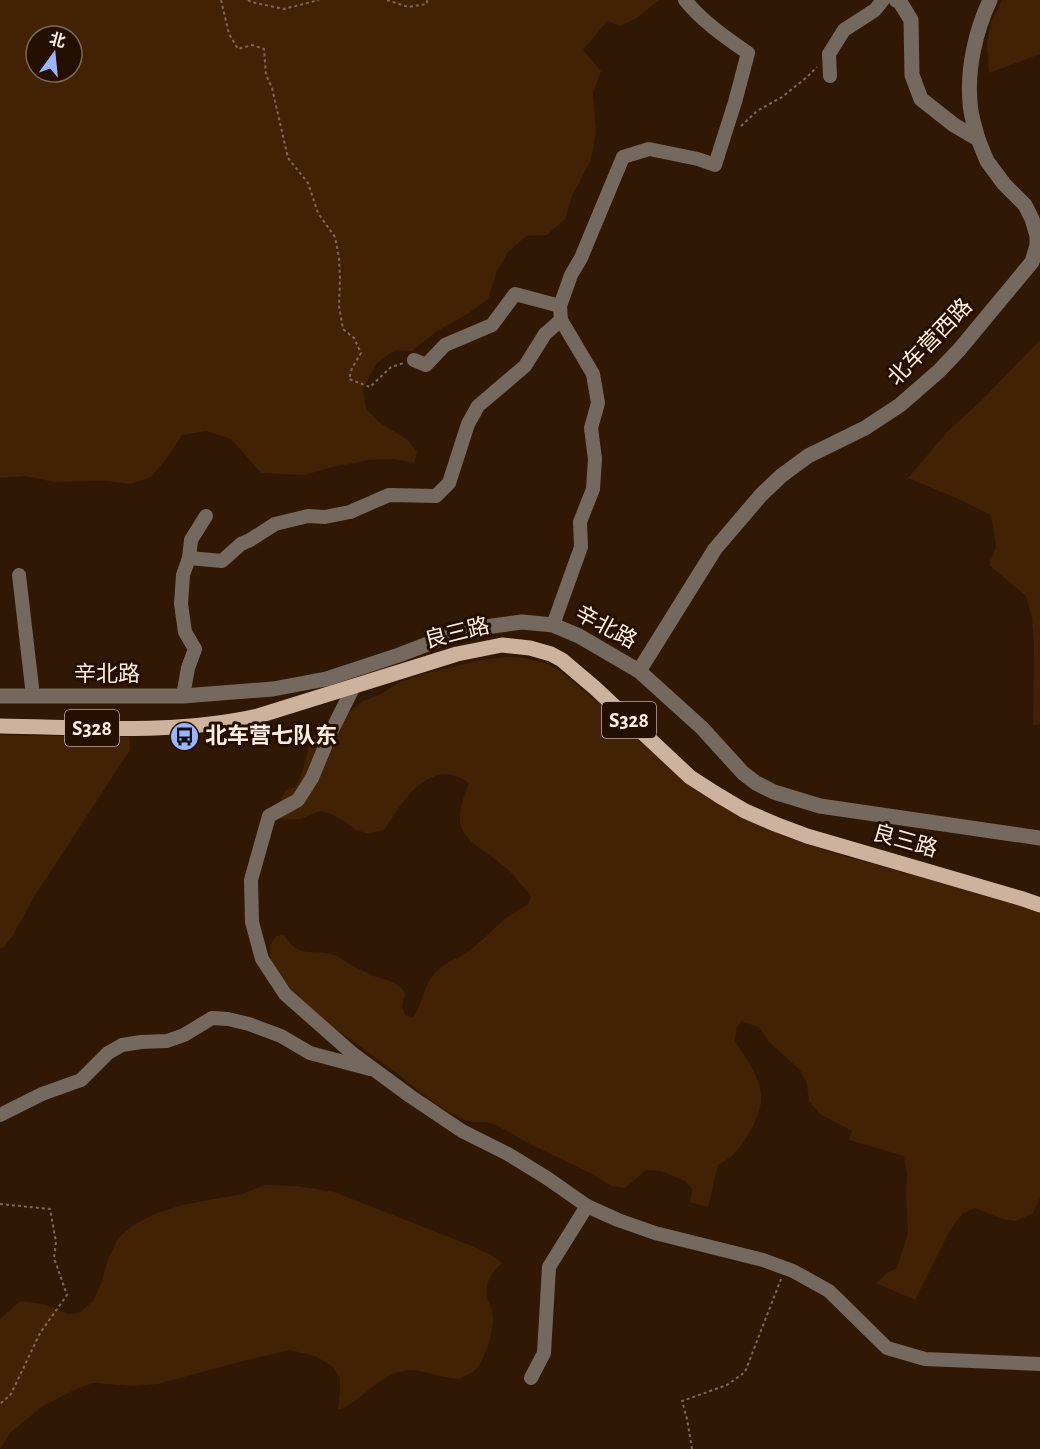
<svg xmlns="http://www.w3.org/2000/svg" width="1040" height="1449" viewBox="0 0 1040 1449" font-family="'Alegreya Sans','Noto Sans SC',sans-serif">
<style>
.green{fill:#422204;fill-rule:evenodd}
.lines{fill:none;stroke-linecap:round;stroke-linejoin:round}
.path{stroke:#7e6857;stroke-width:2;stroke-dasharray:3 3;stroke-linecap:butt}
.minor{stroke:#75685e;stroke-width:14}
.tertiary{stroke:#75685e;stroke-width:15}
.primary{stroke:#cdb29d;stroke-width:15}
.labels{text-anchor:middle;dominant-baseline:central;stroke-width:6;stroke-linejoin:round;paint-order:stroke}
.shield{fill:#250f00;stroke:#beab9e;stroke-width:1.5}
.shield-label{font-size:21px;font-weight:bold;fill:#ffeee1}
.street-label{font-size:22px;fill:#ffeee1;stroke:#250f00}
.poi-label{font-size:22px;font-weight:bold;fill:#ffeee1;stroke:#250f00;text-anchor:start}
</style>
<rect width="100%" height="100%" fill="#301804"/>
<g class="green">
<path d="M0,0h659l-22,18 -17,8 -13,-5 -24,29 18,21 -8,22 3,39 -5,28 -19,36 -7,23 -18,16 -21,1 -18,16 -11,19 -9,28 -19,14 -32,18 -25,20 -17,-1 -18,13 -14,25 3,21 14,14 28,17 9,12 -3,11 -21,-4 -24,1 -36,7 -29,8 -43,-2 -30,-34 -25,-8 -24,4 -15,23 -16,19 -21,7 -24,-3 -52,1 -28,-6 -26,2zM36,36h36v36h-36z"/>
<polygon points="1002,0 1040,0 1040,54 989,73 987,43 991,23"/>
<polygon points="1040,340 1040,724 1033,725 1034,644 1032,618 1026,596 989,565 996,547 991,515 963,501 908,478 947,432 983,399"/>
<path d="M508,657l17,1 20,5 15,8 41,34 82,75 45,29 28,15 33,14 48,16 203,57v287l-7,15 -17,8 -14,-2 -27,-11 -12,5 -13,17 -35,70 -39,-17 11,-10 10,-5 11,-35 -2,-39 1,-20 -3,-18 -55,-16 3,-9 -32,-17 -11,-13 -2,-17 -7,-14 -32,-29 -8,-13 -18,-7 -5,6 -2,14c10,16 25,35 26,55 2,17 -17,50 -30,61 -4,3 -9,5 -13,8l-10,42 -18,-5 2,-13 -7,-8 -23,-10 -16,-1 -21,18 -14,-2 -19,-12 -62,-30 -34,-19 -10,-3h-13l-11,-3 -15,-8 -19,-13 -38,-30 -21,-15 -44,-32 -42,-39 -12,-18 -1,-18 6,-10 8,-1c16,26 30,12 53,21 6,3 10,7 16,10 7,3 14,7 21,10 12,4 26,6 31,18l-3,12 3,9 8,3c8,-11 9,-26 17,-38 11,-18 24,-18 40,-30 20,-15 34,-35 58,-45l3,-9c-8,-9 -16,-20 -25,-28 -37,-32 -60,-29 -37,-85 -38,-28 -66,17 -84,46l-16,5 -13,-4 -12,-9 -13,-7 -11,-3 -20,8h-19l-3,-15 8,-14 10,-3 7,-17 8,-33 16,-11 13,-6 23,-19 18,-7 19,-12 23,-8 64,-15z"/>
<polygon points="0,735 129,737 130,750 35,895 13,935 4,947 0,948"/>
<path d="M265,1185l32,1 37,6 138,54 19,9 11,8c-10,8 -17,20 -15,33 1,7 5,12 6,19 2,13 -8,45 -17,54 -4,4 -11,7 -16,10 -8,-1 -16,-2 -24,-4 -7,-1 -16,-5 -23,-5 -32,0 -48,30 -75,40l2,-18v-14l-7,-11 -18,-11 -25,-6 -51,12 -81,22 -25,2 -40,-3 -19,7 -31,16 -32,26 -11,17v-130l20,-18 23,3 25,10 11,-1 14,-12 9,-20 6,-22 10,-21 14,-12 22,-12 28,-9 60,-11z"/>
</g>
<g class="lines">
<g class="path">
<polyline points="221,0 229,34 238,49 252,45 264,49 266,75 272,88 288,158 308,183 318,213 335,237 339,257 340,279 339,306 343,329 354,338 361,353 352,368 349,379 370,387 391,367 404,363"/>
<polyline points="248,0 251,2 284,9 319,0"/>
<polyline points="387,0 408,7 427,4 427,0"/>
<polyline points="741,126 757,111 782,97 807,77 817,67"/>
<polyline points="0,1204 50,1209 56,1242 54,1258 67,1295 40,1333 11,1394 0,1404"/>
<polyline points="692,1449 687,1419 682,1401 727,1385 745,1372 781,1279"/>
</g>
<g class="minor">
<polyline points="830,76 829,54 844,30 875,10 883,0"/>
<path d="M560,306l11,-31 10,-17 42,-101 26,-8 49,10 17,6 20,-63 13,-49c-23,-16 -45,-31 -63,-53"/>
<polyline points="414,360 426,365 445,345 492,325 515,294 560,306 561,320 593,374 598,403 591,428 595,459 593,489 580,522 581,547 553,625"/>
<polyline points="189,558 222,561 241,544 250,540 275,524 308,516 325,517 350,512 389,495 436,496 449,483 468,424 478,406 525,366 545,334 561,320"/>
<polyline points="19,575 33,696"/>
<polyline points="354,686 331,732 312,778 298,800 269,816 251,880 252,922 262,959 285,994 353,1054 410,1096 462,1131 508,1154 547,1178 587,1206 618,1220 655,1233 763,1260 793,1271 829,1291 887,1348 925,1359 1040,1364"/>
<polyline points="183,696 188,668 195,649 185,632 181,604 183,575 189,558 191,540 206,516"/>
<polyline points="0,1115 42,1094 81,1080 108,1053 122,1045 141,1042 167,1041 184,1035 212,1018 228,1019 249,1024 281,1036 310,1053 370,1069"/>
<polyline points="531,1378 544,1353 549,1267 587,1206"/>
</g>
<g class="tertiary">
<path d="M978,139c-3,-12 -8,-25 -8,-37 -3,-34 6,-72 20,-102"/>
<polyline points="639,671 715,549 761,495 781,476 808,456 865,428 900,405 939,371 959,350 1032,262 1037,245 1037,236 1032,219 1025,205 1004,184 987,161 978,139 954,125 921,99 912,75 911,20 900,2 896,0"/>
<polyline points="0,696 183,696 273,689 326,679 399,655 464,630 522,622 553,625 579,636 639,671 702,728 743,773 756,783 774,792 820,806 1040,838"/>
</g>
<path class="primary" d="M0,726c85,1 174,9 258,-10l199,-62 45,-9 28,3 21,6 11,6 33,28 95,89 28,18 27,16 30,13 32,12 216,63 17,6"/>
</g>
<defs>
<symbol id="bus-disc" viewBox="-11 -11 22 22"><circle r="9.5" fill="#9bb4fd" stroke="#250f00"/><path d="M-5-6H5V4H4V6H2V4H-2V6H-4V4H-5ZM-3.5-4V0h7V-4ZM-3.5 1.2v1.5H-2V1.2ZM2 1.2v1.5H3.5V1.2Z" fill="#111"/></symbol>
</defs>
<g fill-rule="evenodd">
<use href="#bus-disc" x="168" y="720" width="33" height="33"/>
</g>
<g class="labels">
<g class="shield">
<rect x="602" y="702" width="54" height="36" rx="4.5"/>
<rect x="65" y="710" width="54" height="36" rx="4.5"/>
</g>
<g class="shield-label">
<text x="629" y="720">S328</text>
<text x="92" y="728">S328</text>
</g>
<g class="street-label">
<text transform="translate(930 342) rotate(-46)">北车营西路</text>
<text transform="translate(606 627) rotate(28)">辛北路</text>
<text transform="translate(457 633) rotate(-14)">良三路</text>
<text x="107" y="674">辛北路</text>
<text transform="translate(905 841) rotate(16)">良三路</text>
</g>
<g class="poi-label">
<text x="205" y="736">北车营七队东</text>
</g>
</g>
<g transform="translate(54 54) rotate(15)"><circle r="28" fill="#250f00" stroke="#7c685a" stroke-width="1.5"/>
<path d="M0-4.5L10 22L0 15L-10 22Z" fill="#9bb4fd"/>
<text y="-9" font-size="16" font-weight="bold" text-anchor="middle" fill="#ffeee1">北</text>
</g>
</svg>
